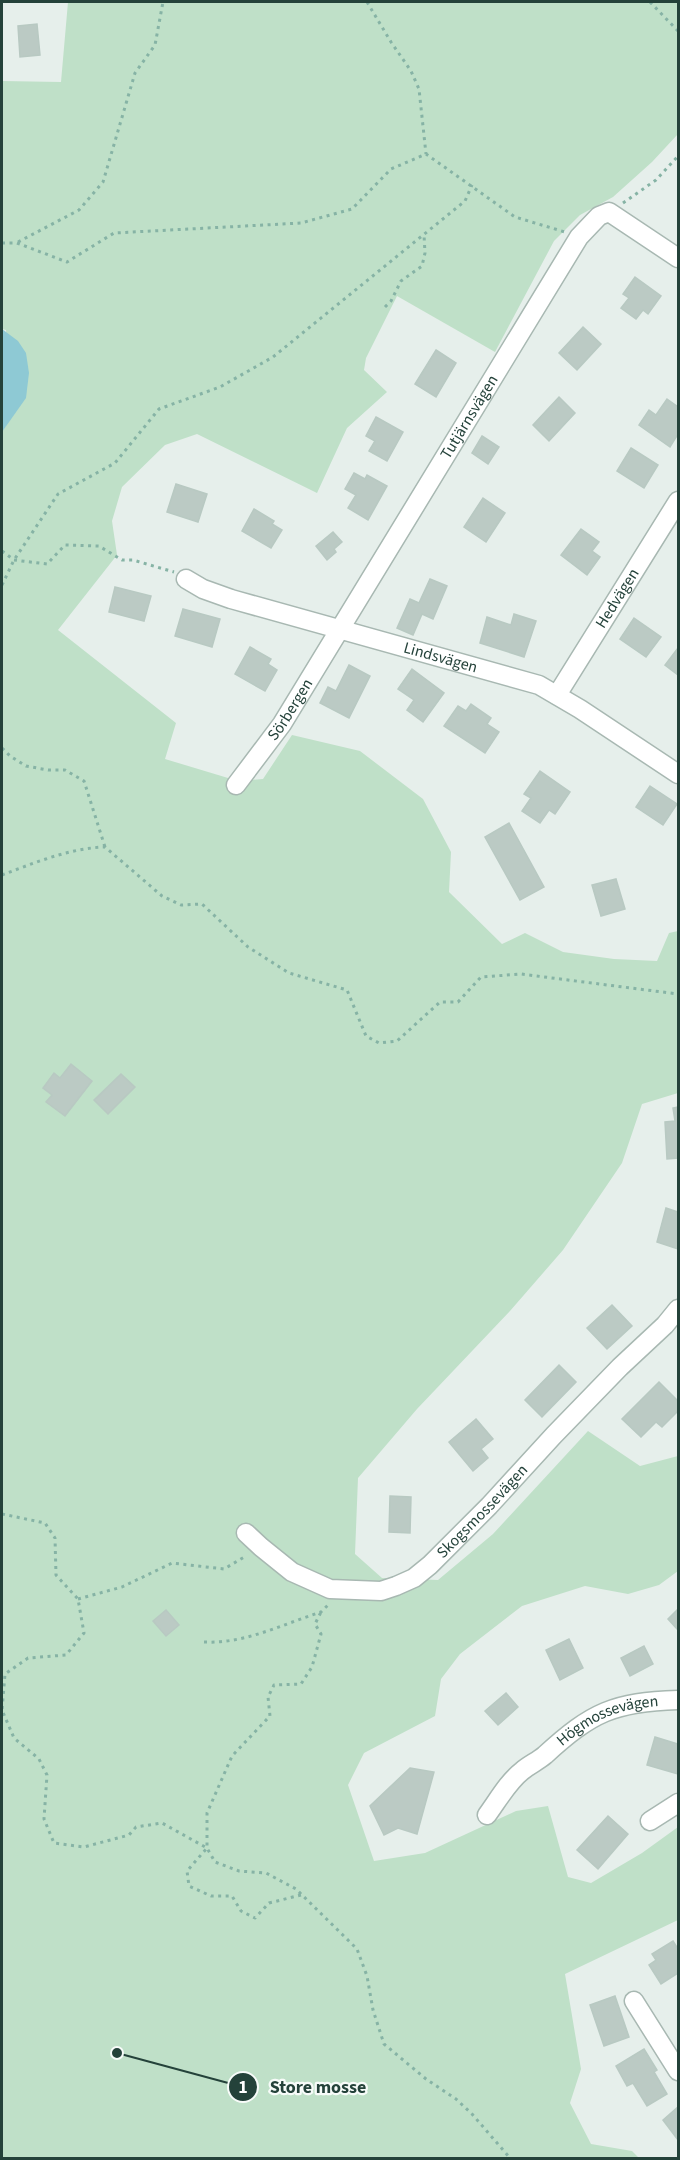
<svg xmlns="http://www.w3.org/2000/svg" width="680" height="2160" viewBox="0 0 680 2160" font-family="'Source Sans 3',sans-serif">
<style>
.green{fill:#bfe0c8}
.water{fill:#8ec9d4}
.building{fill:#bbcac4;stroke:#b8c9c2;stroke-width:1.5}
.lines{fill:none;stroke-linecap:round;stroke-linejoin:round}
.minor-casing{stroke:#a8b8b2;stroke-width:21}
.path{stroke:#86b3a5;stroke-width:3;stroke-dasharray:3 4.5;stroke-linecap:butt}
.minor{stroke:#fff;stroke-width:18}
.labels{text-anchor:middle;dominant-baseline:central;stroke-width:4.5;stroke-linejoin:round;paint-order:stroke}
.street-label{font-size:16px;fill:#24423a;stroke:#f7fbf9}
.leader{fill:none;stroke:#24423a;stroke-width:2}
.callout-dot{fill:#24423a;stroke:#f7fbf9;stroke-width:2}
.mark-label{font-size:18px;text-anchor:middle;font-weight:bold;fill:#fff}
.callout-label{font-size:18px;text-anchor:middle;font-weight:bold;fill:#24423a;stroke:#f7fbf9;stroke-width:4.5;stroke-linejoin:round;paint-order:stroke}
</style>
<rect width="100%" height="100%" fill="#e6efeb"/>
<polygon class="green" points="68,2 678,2 678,134 652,162 613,197 580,215 554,241 495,352 397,296 366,358 364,370 387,392 347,428 317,493 197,434 165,445 122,487 112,521 117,555 58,630 176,723 165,759 238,781 263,779 292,735 360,751 423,799 451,852 449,892 502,944 525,933 563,952 614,959 657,961 669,933 678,931 678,1093 642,1104 622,1163 563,1250 510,1311 417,1409 358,1478 355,1554 382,1578 438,1580 493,1534 588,1431 640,1466 678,1456 678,1571 659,1585 628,1594 585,1586 522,1606 460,1654 441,1679 435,1716 364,1753 348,1785 374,1861 425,1853 516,1811 548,1806 568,1877 591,1883 642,1853 678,1827 678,1920 565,1974 581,2069 570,2103 591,2144 632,2151 639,2158 2,2158 2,432 10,419 6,330 2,329 2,81 61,82"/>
<polygon class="water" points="2,329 18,341 26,353 29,373 26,398 2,432"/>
<g class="building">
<polygon points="37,24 40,55 20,57 18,26"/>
<polygon points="635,277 661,296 648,314 643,310 636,319 621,308 629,298 623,294"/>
<polygon points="583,327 601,344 577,370 559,353"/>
<polygon points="436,350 456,363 436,397 415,384"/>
<polygon points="559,397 575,413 549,441 533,425"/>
<polygon points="667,399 678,407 678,434 670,447 639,425 649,410 656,415"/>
<polygon points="376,417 403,432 387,461 369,451 375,441 366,436"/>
<polygon points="482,436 499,447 488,464 472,453"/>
<polygon points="631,448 658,465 644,488 617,471"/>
<polygon points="354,473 365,479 367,475 387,486 368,520 348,508 356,495 345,489"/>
<polygon points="176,484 207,494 198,522 167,512"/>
<polygon points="483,498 505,513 486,542 464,527"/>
<polygon points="254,509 274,521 272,524 282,530 271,548 242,531"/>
<polygon points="581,529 599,542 592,551 600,557 587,575 561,555"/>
<polygon points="333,532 342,542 334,549 336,552 327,560 316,546"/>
<polygon points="430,579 447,586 433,619 422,614 413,635 397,628 410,599 419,603"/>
<polygon points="115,587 151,596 144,621 109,612"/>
<polygon points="183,609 220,619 212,647 175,636"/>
<polygon points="514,614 536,621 524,657 480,643 487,617 511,625"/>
<polygon points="634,618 661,637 646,657 620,639"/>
<polygon points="250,647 271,659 268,664 277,670 265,691 235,674"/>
<polygon points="678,648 678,675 665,665"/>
<polygon points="349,665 370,676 349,718 320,703 328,687 336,691"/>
<polygon points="412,669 444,693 423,722 407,710 414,700 398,689"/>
<polygon points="471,704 491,718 487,724 499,732 485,753 444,726 458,706 466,711"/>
<polygon points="540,771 570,792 555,814 549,810 540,823 522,811 531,798 524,794"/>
<polygon points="650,786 677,804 663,825 636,807"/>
<polygon points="509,823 544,887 520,900 485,837"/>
<polygon points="616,879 625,909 601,916 592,885"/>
<polygon points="71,1064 92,1081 65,1116 46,1102 52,1095 43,1088 54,1073 60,1078"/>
<polygon points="121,1074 135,1087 108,1114 94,1100"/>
<polygon points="678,1107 678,1158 667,1159 665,1122 675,1121 673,1108"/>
<polygon points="666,1208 678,1212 678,1249 657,1242"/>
<polygon points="612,1305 632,1326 607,1349 587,1328"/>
<polygon points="559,1365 576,1382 542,1417 525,1400"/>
<polygon points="659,1382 678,1401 678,1411 662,1427 656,1422 641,1437 622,1419"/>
<polygon points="476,1419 493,1439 481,1449 488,1458 473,1471 449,1442"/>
<polygon points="390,1496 411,1497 410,1533 389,1532"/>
<polygon points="678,1609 678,1630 668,1619"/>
<polygon points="166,1610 179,1625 166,1636 153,1621"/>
<polygon points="569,1639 583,1668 560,1680 546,1650"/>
<polygon points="644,1646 653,1664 630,1676 621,1658"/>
<polygon points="506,1693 518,1707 498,1725 485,1711"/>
<polygon points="655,1737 678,1744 678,1774 647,1765"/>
<polygon points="410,1768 434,1772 417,1834 398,1828 384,1835 370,1806"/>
<polygon points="608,1816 628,1834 598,1869 577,1850"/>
<polygon points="673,1941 678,1949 678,1973 661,1984 649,1965 656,1960 652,1954"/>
<polygon points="615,1996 629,2037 604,2046 590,2005"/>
<polygon points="644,2049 657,2070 654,2072 667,2094 647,2106 633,2083 627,2086 616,2066"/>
<polygon points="678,2107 678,2140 663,2120"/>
</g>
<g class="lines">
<defs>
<g id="minor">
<path id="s1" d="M186,579l17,10 28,10 308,86 41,24 98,65"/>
<path id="s2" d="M557,695l121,-194"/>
<path id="s3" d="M236,785l46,-61 297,-487 20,-21 10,-4 69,46"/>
<path id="s4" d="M246,1533l15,14 31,25 38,17 51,2 15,-5 18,-8 16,-13 59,-59 65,-71 66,-68 45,-42 13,-16"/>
<path id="s5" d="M487,1815c11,-15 21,-33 35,-44 7,-6 16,-10 23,-16 47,-43 69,-53 133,-55"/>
<polyline points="650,1821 678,1803"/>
<polyline points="634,2001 678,2071"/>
</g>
</defs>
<use href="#minor" class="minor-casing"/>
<g class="path">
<polyline points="367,2 391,42 411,71 419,89 426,154"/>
<polyline points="650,2 678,31"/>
<polyline points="623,203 656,180 678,156"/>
<polyline points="18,242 79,210 103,182 135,73 155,45 163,2"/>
<polyline points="2,243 17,243 67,262 114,233 301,223 352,209 391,169 426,154 515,217 565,232"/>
<polyline points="385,307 391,301 401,281 422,266 425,253 424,235"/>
<polyline points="2,551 14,560 47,564 65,545 99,546 122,560 133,560 174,572"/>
<polyline points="2,585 14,560 58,494 115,463 159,409 220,387 273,357 465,201 472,185"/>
<polyline points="2,748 10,756 26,766 48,770 65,770 84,781 105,847"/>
<path d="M2,875c32,-12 68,-27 103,-28l57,49 19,9 21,-1 46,43 41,26 58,17 19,46 13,7 18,-2 43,-39h18l23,-25 40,-3 157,20"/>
<polyline points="2,1514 45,1523 55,1538 56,1575 78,1599 84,1633 66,1655 28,1658 5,1674 2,1710 14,1738 39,1759 47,1775 44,1819 54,1843 84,1847 129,1835 136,1827 162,1823 207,1848 215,1862 239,1871 266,1873 296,1889 357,1949 367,1976 373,2010 384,2044 426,2079 456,2099 472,2114 510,2158"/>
<polyline points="78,1599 122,1587 172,1563 224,1569 246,1556"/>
<path d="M204,1642c41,2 79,-18 117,-30l8,-8"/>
<polyline points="301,1895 269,1903 255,1918 241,1911 232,1896 211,1896 189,1886 187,1871 207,1848 207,1813 232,1756 270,1716 268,1697 274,1685 301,1684 312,1667 321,1634 315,1624 321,1612"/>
</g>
<use href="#minor" class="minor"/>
</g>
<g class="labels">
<g class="street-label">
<text stroke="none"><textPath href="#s3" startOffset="436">Tutjärnsvägen</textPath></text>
<text stroke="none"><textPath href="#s2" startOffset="114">Hedvägen</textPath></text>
<text stroke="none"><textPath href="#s1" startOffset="267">Lindsvägen</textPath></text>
<text stroke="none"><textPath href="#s3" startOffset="93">Sörbergen</textPath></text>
<text stroke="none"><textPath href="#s4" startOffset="284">Skogsmossevägen</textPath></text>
<text stroke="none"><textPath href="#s5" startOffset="158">Högmossevägen</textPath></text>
</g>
</g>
<path class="leader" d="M117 2053L243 2087"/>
<g class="callout-dot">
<circle cx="117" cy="2053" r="6"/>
<circle cx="243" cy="2087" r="15"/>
</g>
<g class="mark-label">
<text x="243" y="2093">1</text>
</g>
<g class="callout-label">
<text x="318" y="2093">Store mosse</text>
</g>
<rect width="680" height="2160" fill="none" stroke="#24423a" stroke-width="6"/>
</svg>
